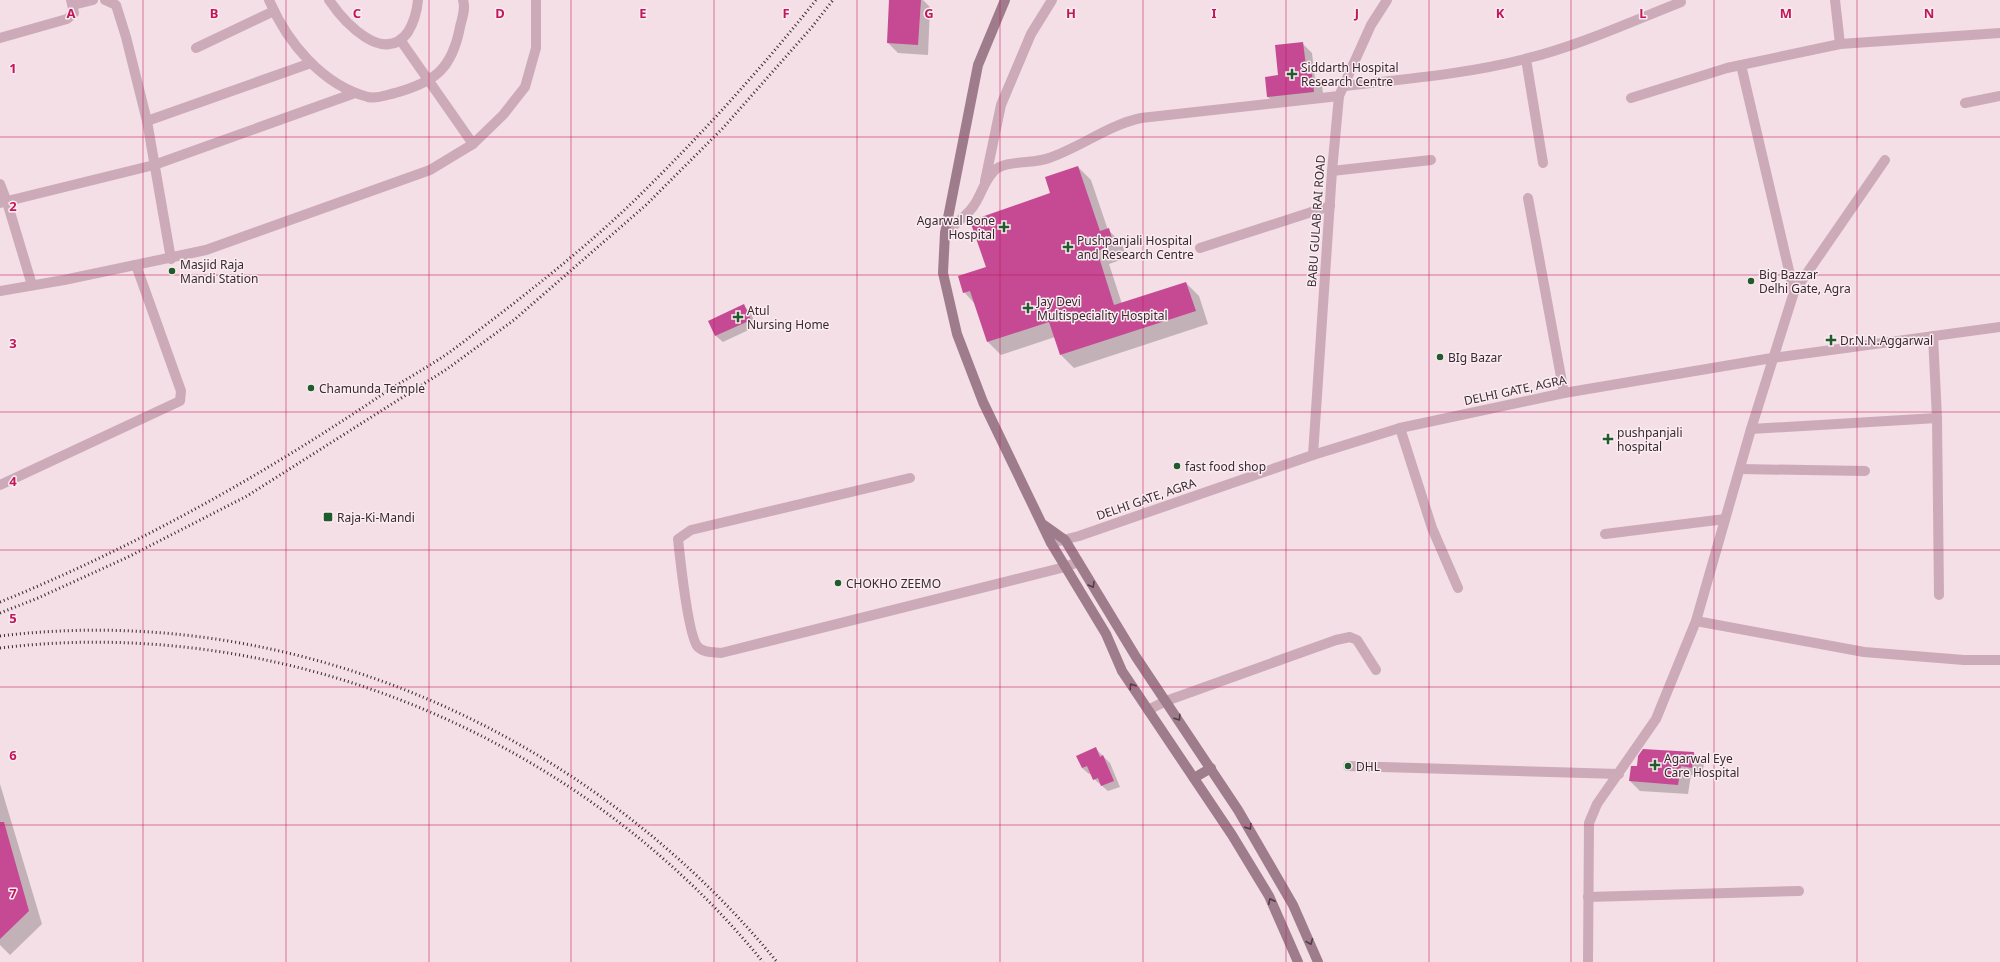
<svg xmlns="http://www.w3.org/2000/svg" width="2000" height="962" viewBox="0 0 2000 962" font-family="'Noto Sans',sans-serif">
<style>
.shadow{fill:#0003}
.building{fill:#c64a93}
.lines{fill:none;stroke-linecap:round;stroke-linejoin:round}
.street{stroke:#ccaab7;stroke-width:10}
.secondary{stroke:#9f7c8c;stroke-width:10}
.rail{stroke:#392a32;stroke-width:3;stroke-dasharray:1 3;stroke-linecap:butt}
.oneway{stroke:#523e48}
.grid{fill:none;stroke:#c2185b;stroke-width:1;stroke-opacity:0.55}
.poi-dot{fill:#1f5b2d;stroke:#faecf0;stroke-width:1.5}
.labels{text-anchor:middle;dominant-baseline:central;stroke-width:3;stroke-linejoin:round;paint-order:stroke}
.poi-label{font-size:12px;fill:#392a32;stroke:#faecf0;text-anchor:start}
.street-label{font-size:12px;fill:#392a32;stroke:#faecf0}
.grid-label{font-size:13px;text-anchor:middle;font-weight:bold;fill:#c2185b;stroke:#faecf0;stroke-width:3;stroke-linejoin:round;paint-order:stroke}
</style>
<rect width="100%" height="100%" fill="#f3dfe5"/>
<g class="shadow">
<polygon points="890,0 923,0 930,7 928,55 898,53 888,43"/>
<polygon points="1302,43 1312,53 1315,78 1322,85 1324,102 1278,107 1268,97 1266,78 1279,76"/>
<polygon points="1078,167 1091,180 1108,230 1122,243 1126,258 1109,264 1122,304 1186,283 1199,296 1208,324 1074,368 1061,355 1055,337 1001,355 988,342 975,304 964,292 988,268 1051,193"/>
<polygon points="744,306 750,312 757,326 723,342 716,336 710,322"/>
<polygon points="1096,749 1110,763 1120,787 1108,791 1094,779 1092,773 1089,774 1082,768"/>
<polygon points="1644,750 1694,753 1704,763 1702,777 1691,775 1688,794 1640,791 1630,781"/>
<polygon points="0,784 42,924 10,955 0,945"/>
</g>
<g class="building">
<polygon points="889,0 921,0 918,45 887,43"/>
<polygon points="1303,42 1307,74 1312,74 1314,92 1267,97 1265,77 1278,75 1275,45"/>
<polygon points="1078,166 1100,231 1109,228 1114,245 1097,251 1114,305 1186,282 1196,311 1060,355 1049,322 987,342 970,291 963,293 958,276 986,267 970,221 1050,193 1045,177"/>
<polygon points="744,304 751,320 715,336 708,321"/>
<polygon points="1096,747 1100,757 1103,755 1114,781 1101,786 1098,778 1093,780 1087,766 1082,768 1076,756"/>
<polygon points="1643,749 1694,752 1692,768 1681,766 1678,785 1629,781 1631,766 1637,766 1638,756"/>
<polygon points="0,822 4,822 29,911 0,939"/>
</g>
<g class="lines">
<g class="street">
<polyline points="105,0 116,5 126,37 147,121 171,259"/>
<path d="M269,0c18,42 53,85 99,97 9,2 18,-2 27,-4 40,-11 57,-24 65,-66 2,-9 6,-18 3,-27"/>
<path d="M329,0c15,22 55,66 79,32 6,-10 9,-21 10,-32"/>
<polyline points="1835,0 1840,44"/>
<polyline points="73,5 93,0"/>
<polyline points="0,38 67,19 74,13 71,0"/>
<polyline points="401,41 473,144"/>
<polyline points="196,48 274,11"/>
<polyline points="1526,59 1543,163"/>
<polyline points="1741,65 1794,292"/>
<path d="M1345,86c60,-7 121,-12 180,-27 53,-13 105,-37 156,-57"/>
<polyline points="1631,98 1727,68 1840,44 2000,33"/>
<polyline points="1965,103 2000,96"/>
<polyline points="147,121 311,63"/>
<polyline points="1332,171 1431,160"/>
<polyline points="985,181 1001,105 1031,34 1052,0"/>
<polyline points="0,184 7,202 32,285"/>
<polyline points="1528,198 1564,393"/>
<polyline points="0,203 154,165 355,93"/>
<path d="M945,233c9,-8 20,-16 27,-25 9,-11 11,-26 22,-37 10,-11 40,-7 55,-13 32,-11 59,-33 92,-40l198,-22"/>
<polyline points="1200,248 1330,206"/>
<polyline points="0,291 64,280 206,250 430,170 473,144 503,115 525,87 536,48 536,0"/>
<polyline points="1933,336 1937,418 1939,595"/>
<polyline points="1400,428 1432,528 1458,588"/>
<polyline points="1751,429 1937,418"/>
<polyline points="1313,455 1332,171 1339,96 1371,25 1387,0"/>
<polyline points="1740,469 1865,471"/>
<path d="M910,478l-219,52 -13,9c2,18 10,98 20,108 6,6 16,5 23,6l344,-86 13,-5"/>
<polyline points="0,485 180,401 181,391 136,265"/>
<polyline points="1605,534 1725,519"/>
<polyline points="1051,543 1079,536 1313,455 1400,428 1564,393 1772,358 2000,327"/>
<polyline points="1696,621 1864,652 1964,660 2000,660"/>
<polyline points="1148,710 1166,701 1336,640 1350,637 1357,640 1376,670"/>
<polyline points="1348,766 1619,774"/>
<polyline points="1588,897 1799,891"/>
<polyline points="1588,962 1589,823 1597,804 1656,719 1696,621 1751,429 1794,292 1885,160"/>
</g>
<g class="secondary">
<polyline points="1005,0 978,65 945,233 943,273 957,334 983,402 1051,543 1106,634 1122,671 1232,835 1269,896 1298,962"/>
<polyline points="1044,525 1065,540 1136,657 1238,810 1293,905 1318,962"/>
<polyline points="1194,778 1211,768"/>
</g>
<g class="rail">
<path d="M0,602c133,-54 260,-125 380,-206 25,-17 53,-31 78,-50 62,-47 126,-96 182,-151 62,-61 122,-127 176,-195"/>
<polyline points="0,613 38,598 128,557 247,496 447,369 514,320 646,205 723,128 812,27 833,0"/>
<path d="M0,636c296,-36 591,98 777,326"/>
<path d="M0,648c287,-35 582,91 763,314"/>
</g>
</g>
<defs><path id="oneway-chevron" d="M-2-3.5L2.5 0L-2 3.5" fill="none" stroke-width="1.6" stroke-linecap="round" stroke-linejoin="round"/></defs>
<g class="oneway">
<use href="#oneway-chevron" transform="translate(1092 585) rotate(59)"/>
<use href="#oneway-chevron" transform="translate(1132 686) rotate(-124)"/>
<use href="#oneway-chevron" transform="translate(1178 718) rotate(56)"/>
<use href="#oneway-chevron" transform="translate(1249 827) rotate(58)"/>
<use href="#oneway-chevron" transform="translate(1271 901) rotate(-115)"/>
<use href="#oneway-chevron" transform="translate(1310 942) rotate(67)"/>
</g>
<path class="grid" d="M143,0v962M286,0v962M429,0v962M571,0v962M714,0v962M857,0v962M1000,0v962M1143,0v962M1286,0v962M1429,0v962M1571,0v962M1714,0v962M1857,0v962M0,137h2000M0,275h2000M0,412h2000M0,550h2000M0,687h2000M0,825h2000"/>
<g class="poi-dot">
<path d="M1290 68h4v4h4v4h-4v4h-4v-4h-4v-4h4z"/>
<path d="M1002 221h4v4h4v4h-4v4h-4v-4h-4v-4h4z"/>
<path d="M1066 241h4v4h4v4h-4v4h-4v-4h-4v-4h4z"/>
<circle cx="172" cy="271" r="4"/>
<circle cx="1751" cy="281" r="4"/>
<path d="M1026 302h4v4h4v4h-4v4h-4v-4h-4v-4h4z"/>
<path d="M736 311h4v4h4v4h-4v4h-4v-4h-4v-4h4z"/>
<path d="M1829 334h4v4h4v4h-4v4h-4v-4h-4v-4h4z"/>
<circle cx="1440" cy="357" r="4"/>
<circle cx="311" cy="388" r="4"/>
<path d="M1606 433h4v4h4v4h-4v4h-4v-4h-4v-4h4z"/>
<circle cx="1177" cy="466" r="4"/>
<rect x="323" y="512" width="10" height="10" rx="2"/>
<circle cx="838" cy="583" r="4"/>
<path d="M1653 759h4v4h4v4h-4v4h-4v-4h-4v-4h4z"/>
<circle cx="1348" cy="766" r="4"/>
</g>
<g class="labels">
<g class="poi-label">
<text x="1301" y="67">Siddarth Hospital<tspan x="1301" dy="14">Research Centre</tspan></text>
<text x="995" y="220" text-anchor="end">Agarwal Bone<tspan x="995" dy="14">Hospital</tspan></text>
<text x="1077" y="240">Pushpanjali Hospital<tspan x="1077" dy="14">and Research Centre</tspan></text>
<text x="180" y="264">Masjid Raja<tspan x="180" dy="14">Mandi Station</tspan></text>
<text x="1759" y="274">Big Bazzar<tspan x="1759" dy="14">Delhi Gate, Agra</tspan></text>
<text x="1037" y="301">Jay Devi<tspan x="1037" dy="14">Multispeciality Hospital</tspan></text>
<text x="747" y="310">Atul<tspan x="747" dy="14">Nursing Home</tspan></text>
<text x="1840" y="340">Dr.N.N.Aggarwal</text>
<text x="1448" y="357">BIg Bazar</text>
<text x="319" y="388">Chamunda Temple</text>
<text x="1617" y="432">pushpanjali<tspan x="1617" dy="14">hospital</tspan></text>
<text x="1185" y="466">fast food shop</text>
<text x="337" y="517">Raja-Ki-Mandi</text>
<text x="846" y="583">CHOKHO ZEEMO</text>
<text x="1664" y="758">Agarwal Eye<tspan x="1664" dy="14">Care Hospital</tspan></text>
<text x="1356" y="766">DHL</text>
</g>
<g class="street-label">
<text transform="translate(1316 221) rotate(-86)">BABU GULAB RAI ROAD</text>
<text transform="translate(1515 390) rotate(-12)">DELHI GATE, AGRA</text>
<text transform="translate(1146 499) rotate(-19)">DELHI GATE, AGRA</text>
</g>
</g>
<g class="grid-label">
<text x="71" y="18">A</text>
<text x="214" y="18">B</text>
<text x="357" y="18">C</text>
<text x="500" y="18">D</text>
<text x="643" y="18">E</text>
<text x="786" y="18">F</text>
<text x="929" y="18">G</text>
<text x="1071" y="18">H</text>
<text x="1214" y="18">I</text>
<text x="1357" y="18">J</text>
<text x="1500" y="18">K</text>
<text x="1643" y="18">L</text>
<text x="1786" y="18">M</text>
<text x="1929" y="18">N</text>
<text x="13" y="73">1</text>
<text x="13" y="211">2</text>
<text x="13" y="348">3</text>
<text x="13" y="486">4</text>
<text x="13" y="623">5</text>
<text x="13" y="760">6</text>
<text x="13" y="898">7</text>
</g>
</svg>
